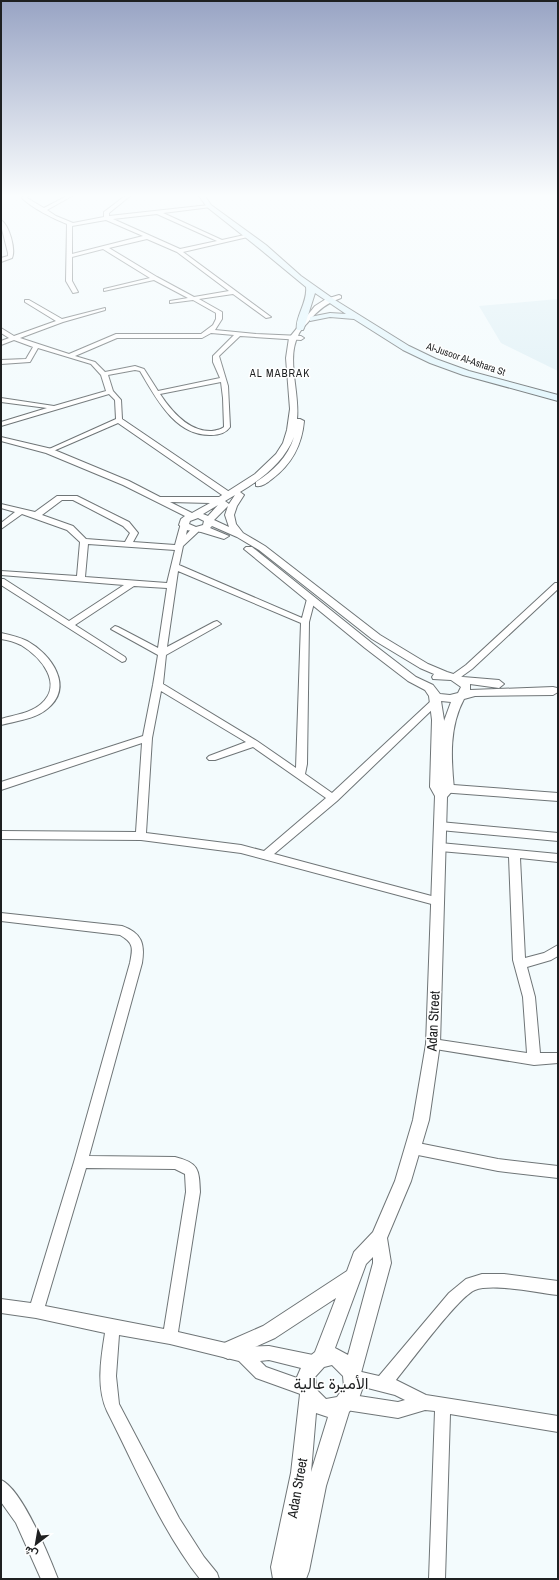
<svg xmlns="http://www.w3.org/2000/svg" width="559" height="1580" viewBox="0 0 559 1580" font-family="'Archivo Narrow',Vazirmatn,sans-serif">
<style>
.built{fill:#e1f1f6}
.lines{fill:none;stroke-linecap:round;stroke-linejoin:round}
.minor-casing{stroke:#6f7577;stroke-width:2}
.tertiary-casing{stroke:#6f7577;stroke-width:2}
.secondary-casing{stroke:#6f7577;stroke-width:2}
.minor{fill:#fff;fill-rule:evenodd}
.tertiary{fill:#fff;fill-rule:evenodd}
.secondary{fill:#e3f6fc;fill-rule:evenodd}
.labels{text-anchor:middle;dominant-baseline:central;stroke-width:3;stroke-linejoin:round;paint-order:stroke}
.far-street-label{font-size:10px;fill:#1e2021;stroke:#fff}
.far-neighbourhood-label{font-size:11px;letter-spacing:1px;fill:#1e2021;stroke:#fff}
.near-street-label{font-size:14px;fill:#1e2021;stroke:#fff}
.near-neighbourhood-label{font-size:16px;fill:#1e2021;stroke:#fff}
</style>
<rect width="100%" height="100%" fill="#f3fbfd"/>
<polygon class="built" points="558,299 558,371 501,343 479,306"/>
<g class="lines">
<defs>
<g id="minor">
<path d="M23,196h5l-1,2 17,10 23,-12h5l-25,14 9,6 17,7 31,-6v-5l21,-16h5l-21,17v3l100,-11 2,2 -48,6 59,27 27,-6 3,2 -69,16 88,65 -5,1 -33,-24 -34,5 23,13v7l-7,11 41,4 45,2 3,2 -3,2 -61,-4 -21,20 9,30 2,41c-4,6 -11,8 -19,8 -36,1 -55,-37 -71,-64l-5,-1 -27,5 5,16 8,9 1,19 109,74v4h-6l-107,-74 -67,29h-4v-2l69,-31 -1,-19 -6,-6 -108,32v-4l46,-14 -46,-6v-4l53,8 52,-15 -5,-16 -10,-11 -53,-16 -8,14 -29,2v-4l25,-1 7,-12 -19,-7 -13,5v-4l8,-3 -8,-5v-5l13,8 42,-15 -31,-19v-2h4l33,19 43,-11v2l-42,12 -43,16 49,16 47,-20h85l12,-9 3,-6v-6l-23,-13 -23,3v-2l18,-3 -34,-18 -50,11v-2l46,-11 -47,-29 -31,8v24l6,11 -5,1 -7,-12 1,-57c-13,-5 -35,-16 -45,-26zM157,214l60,27 -37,8 -67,-30zM106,220l37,16 -71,18v-28zM147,239l30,13 52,39 -35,6 -37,-20 -48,-29zM211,333l23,2 -21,21v6l7,16 -62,13 -14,-22 -9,-3 -30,6 -10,-10 -20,-6 42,-18h85zM221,382l2,16 1,29c-4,3 -7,3 -12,4 -23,1 -40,-19 -52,-37z"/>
<path d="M1,220c8,5 15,29 11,38l-11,4v-4l7,-2v-3l-7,-28z"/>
<path d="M57,496h20l52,26 9,11 -5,9 42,3 6,-22h3l4,2 -2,10 6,-7h6v4l-15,14 -4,19 123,53 5,-19 1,-2h6l1,2 -6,23 -2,142 -2,10 27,19 100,-93h6l2,2 -2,2 -101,97 -63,53 165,44 4,1 1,3 -1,3 -4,1 -198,-53 -100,-13 -140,-1v-8l135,1 6,-89 -141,47v-8l142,-46 10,-51 5,-30 -47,-26 4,-3 3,1 40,21 9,-60 -33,-2 -59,39 50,32 1,2 -1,2 -3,1 -121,-77v-6h3l65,42 55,-36 -123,-10v-4l76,5 3,-34 -13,-12 -45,-16 -21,15v-6l14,-11 -14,-4v-4l34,8zM62,500h11l50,26 7,7 -5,9 -39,-3 -13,-13 -31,-11zM88,544l87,6 -8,33 -82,-6zM178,571l123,52 -5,145 -39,-27 -94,-57 3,-29 55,-31 -4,-3 -3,1 -47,25zM161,691l85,51 -37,14 -2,2 2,2h6l38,-13 73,51 -62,53 -23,-6 -95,-12 6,-95z"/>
<polygon points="555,583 558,583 558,589 472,669 458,679 452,679 450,677 452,675 466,665"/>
<path d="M1,633c9,2 18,4 26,8 24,13 48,46 20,68 -12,10 -31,12 -46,16v-6c13,-4 30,-6 40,-15 23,-20 0,-47 -20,-59 -6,-3 -13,-5 -20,-6z"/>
<polygon points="440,784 558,793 558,801 440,792 435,788"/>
<polygon points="440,822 558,833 558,841 440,830 436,829 435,826 436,823"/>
<polygon points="440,843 558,854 558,862 520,858 525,958 544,953 558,945 558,956 551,960 527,967 535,997 540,1053 558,1053 558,1063 534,1065 429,1048 427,1044 429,1040 433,1039 527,1053 523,997 513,960 509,857 440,851 436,850 435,847 436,844"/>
<path d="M1,913l121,13c20,7 23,18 20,37l-53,193 86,1c24,6 24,12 25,35l-22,140 65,15 26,-1 44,9 5,3 3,5 -3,5 -5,3 -44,-11 -9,1 6,6 45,16 3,5 -3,5 -5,3 -50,-18 -17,-17 -69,-17 -51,-9 -3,41 3,28 60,114 25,39 13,16 2,6h-19c-38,-48 -65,-113 -93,-168 -11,-24 -6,-53 -2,-78l-69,-15 -35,-5v-14l30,4 43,-141 56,-199c3,-15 4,-20 -10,-28l-119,-14zM86,1168l89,1 10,5 1,18 -22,137 -119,-23z"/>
<polygon points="413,1142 498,1159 558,1166 558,1178 498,1171 413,1154 408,1152 406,1148 408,1144"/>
<path d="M482,1274h22l54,7v14c-20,-2 -65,-12 -83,-5 -16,6 -65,73 -79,90l30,15 132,21v16l-108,-18 -5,165h-16l6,-168 -10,-1 -27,8 -52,-8 -5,-3 -3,-5 3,-5 5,-3 52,8 7,-2 -10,-5 -47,-12 -3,-5 3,-5 5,-3 26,6 70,-83 17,-14z"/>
<path d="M1,1480c21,9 48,76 57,99h-17l-25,-56 -15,-21z"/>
</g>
<path id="tertiary" d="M339,295l2,1v2c-14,5 -23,12 -32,23 -4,5 -9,9 -11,15 -12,23 2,57 -1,83h3l4,2c-2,24 -12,43 -32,58 -5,4 -10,8 -16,7v-4c17,-11 32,-25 38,-45 -10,25 -32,42 -54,55l4,3 -7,11 -3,9 2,9 7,9 22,13 115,89 48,29 19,8 16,5 36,3 5,4 -5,4 -29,-4v6l83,-3 4,1 1,4 -5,3 -78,1 -11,3c-15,28 -13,59 -10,90l-7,8 -7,247 -11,76 -18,61 -24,57 4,25 -30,110 2,14 -5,14 -9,11 -23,74 -17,85 -3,8h-33l-2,-12 20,-94 9,-79 -3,-7v-10l7,-16 11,-9 21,-54 -61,40 -47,21 -6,-3 -3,-6 3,-6 41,-18 84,-55 7,-19 19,-20 22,-51 18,-61 13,-76 9,-248 -5,-9 2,-67 -3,-24 -4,-6 -17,-9 -43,-33 -121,-99 2,-2h6l121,97 43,33 17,8 7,9 10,1 8,-2 3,-6 -10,-7 -18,-1 -1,-2 2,-3 -14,-6 -48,-29 -113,-89 -22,-13 -25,-11 -2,2 19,8 -5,3 -23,-7 -15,-2 -7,-5 2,-6 4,-3 -62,-31 -77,-32 -45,-12v-4l51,12 77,32 31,16h59l36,-23 21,-20 7,-11 4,-13 3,-21 -4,-51 3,-20 26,-32 11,-7zM235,495l-6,9 -4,-3zM170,502l40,1 -18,10zM218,505l-10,11 -5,-2zM228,506l-3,9 4,12 -15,-7zM198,518l6,3 -1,4 -7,2 -7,-3 1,-3zM441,701l10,1 -7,19v-1zM373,1257v6l-25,92 -13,-7 31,-84zM332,1365l11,11 1,11 -7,10 -11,2 -9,-9 -2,-13 9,-10zM316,1413l12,4 -17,55z"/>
<path id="secondary" d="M199,196h6l6,9 55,40 35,31 34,24 74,46 27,13 33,12 89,24v6l-95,-26 -33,-12 -27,-13 -49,-31 -24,-2 -20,4v-4l20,-4 16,1 -31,-21 -11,35 -1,2h-6c-3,-11 11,-28 9,-43l-46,-38 -53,-42z"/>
</defs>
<use href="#minor" class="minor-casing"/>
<use href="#tertiary" class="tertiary-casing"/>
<use href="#secondary" class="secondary-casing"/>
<use href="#minor" class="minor"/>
<use href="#tertiary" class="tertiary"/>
<use href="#secondary" class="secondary"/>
</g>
<linearGradient id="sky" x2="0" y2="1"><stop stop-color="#98a4c4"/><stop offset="0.47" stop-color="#fafdfe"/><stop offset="1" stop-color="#fafdfe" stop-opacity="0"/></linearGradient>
<rect width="559" height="417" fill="url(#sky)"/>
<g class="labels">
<g class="far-street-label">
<text transform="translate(466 359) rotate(19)">Al-Jusoor Al-Ashara St</text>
</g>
<g class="far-neighbourhood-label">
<text x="280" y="373">AL MABRAK</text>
</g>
<g class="near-street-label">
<text transform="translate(433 1021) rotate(-87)">Adan Street</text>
<text transform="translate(297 1488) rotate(-80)">Adan Street</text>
</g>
<g class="near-neighbourhood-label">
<text x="331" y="1383">الأميرة عالية</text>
</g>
</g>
<rect width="559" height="1580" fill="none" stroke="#1e2021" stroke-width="4"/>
<g transform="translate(36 1544) rotate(211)" stroke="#ffffff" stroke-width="3" paint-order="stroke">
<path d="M0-3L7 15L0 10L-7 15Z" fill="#1e2021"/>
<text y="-6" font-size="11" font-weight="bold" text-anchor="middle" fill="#1e2021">ش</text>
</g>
</svg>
